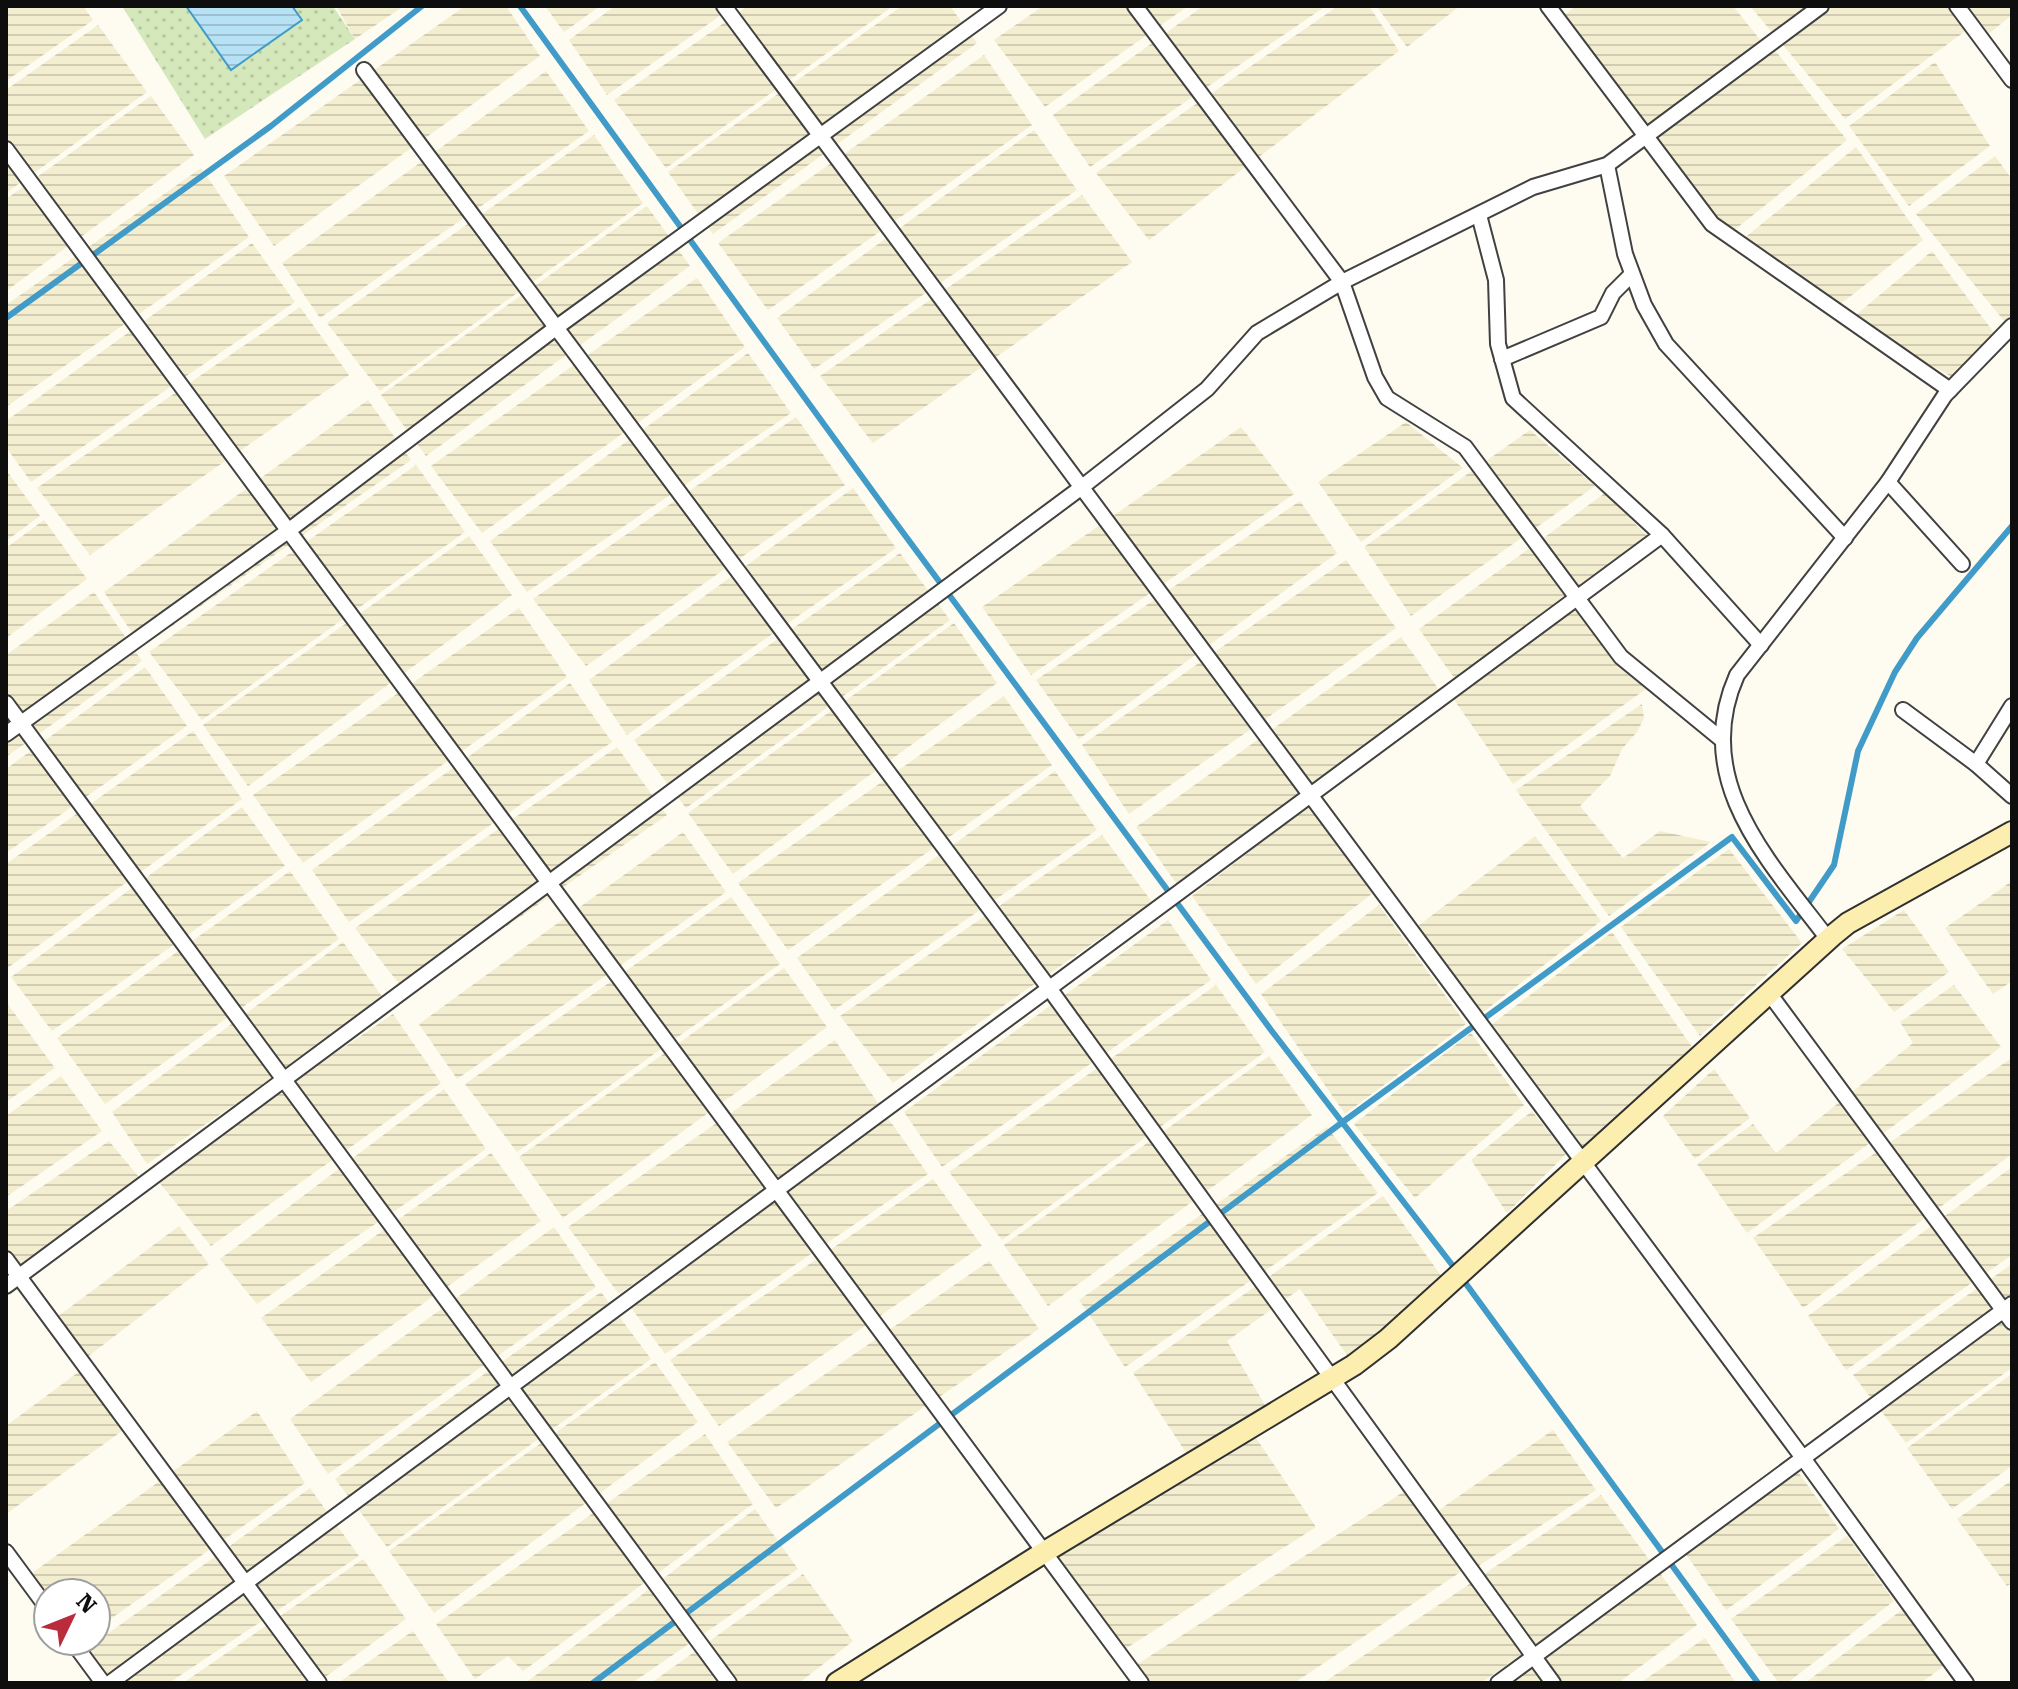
<svg xmlns="http://www.w3.org/2000/svg" width="2018" height="1689" viewBox="0 0 2018 1689" font-family="'Roboto Serif',serif">
<style>
.farmland{fill:url(#farmland-rules)}
.grass{fill:url(#grass-dots)}
.water{fill:url(#water-rules);stroke:#409bc8;stroke-width:2}
.lines{fill:none;stroke-linecap:round;stroke-linejoin:round}
.stream{stroke:#409bc8;stroke-width:6}
.street-casing{stroke:#414141;stroke-width:18}
.secondary-casing{stroke:#303030;stroke-width:24}
.street{stroke:#fff;stroke-width:14}
.secondary{stroke:#fceeae;stroke-width:20}
</style>
<defs>
<pattern id="farmland-rules" width="6" height="5" patternUnits="userSpaceOnUse" patternTransform="scale(2)"><rect width="6" height="5" fill="#f4eed1"/><path d="M0 2.5h6" fill="none" stroke="#d0cbb2"/></pattern>
<pattern id="grass-dots" width="8" height="8" patternUnits="userSpaceOnUse" patternTransform="scale(2)"><rect width="8" height="8" fill="#d5e8bb"/><path d="M2 2h.1M6 6h.1" fill="none" stroke="#b6c6a0" stroke-width="1.8" stroke-linecap="round"/></pattern>
<pattern id="water-rules" width="6" height="5" patternUnits="userSpaceOnUse" patternTransform="scale(2)"><rect width="6" height="5" fill="#b7e1f4"/><path d="M0 2.5h6" fill="none" stroke="#9cc0d0"/></pattern>
</defs>
<rect width="100%" height="100%" fill="#fefbf0"/>
<g class="farmland">
<polygon points="6,6 83,6 93,20 6,81"/>
<polygon points="336,6 404,6 355,39"/>
<polygon points="465,6 506,6 540,56 274,246 224,176"/>
<polygon points="545,6 600,6 564,32"/>
<polygon points="615,6 734,6 607,95 569,40"/>
<polygon points="748,6 893,6 666,168 614,100"/>
<polygon points="902,6 950,6 977,43 713,234 668,172"/>
<polygon points="1043,6 1188,6 1045,107 994,40"/>
<polygon points="1203,6 1326,6 1090,167 1053,115"/>
<polygon points="1338,6 1369,6 1399,51 1149,240 1096,173"/>
<polygon points="1376,6 1460,6 1407,47"/>
<polygon points="1576,6 1733,6 1766,47 1667,121 1774,49 1847,140 1728,235 1558,20"/>
<polygon points="1750,6 2012,6 2012,15 1981,40 1971,27 1845,119"/>
<polygon points="98,25 147,92 6,193 6,90"/>
<polygon points="984,55 1032,125 768,310 718,243"/>
<polygon points="1935,62 1990,146 1909,206 1849,126"/>
<polygon points="546,71 589,131 320,318 282,263"/>
<polygon points="151,96 194,155 6,291 6,199"/>
<polygon points="1034,130 1077,190 814,369 777,318"/>
<polygon points="594,135 643,203 380,391 327,323"/>
<polygon points="1856,147 1923,240 1834,309 1742,240"/>
<polygon points="1995,156 2012,179 2010,328 1916,214"/>
<polygon points="201,168 249,237 6,407 6,305"/>
<polygon points="1082,195 1132,262 873,443 820,376"/>
<polygon points="647,206 690,266 426,456 381,395"/>
<polygon points="252,243 295,302 31,482 6,447 6,421"/>
<polygon points="1932,251 1999,339 1959,381 1850,320"/>
<polygon points="697,278 745,347 482,533 431,466"/>
<polygon points="300,307 349,375 90,555 37,488"/>
<polygon points="748,353 791,413 527,592 490,541"/>
<polygon points="368,400 411,460 142,647 104,592"/>
<polygon points="796,417 845,485 586,666 533,599"/>
<polygon points="1406,422 1463,468 1361,542 1318,482"/>
<polygon points="1241,427 1294,494 1031,675 982,607"/>
<polygon points="1530,430 1595,486 1411,616 1364,547"/>
<polygon points="416,465 465,532 202,720 149,652"/>
<polygon points="6,470 40,516 6,541"/>
<polygon points="853,488 896,548 627,735 589,680"/>
<polygon points="1605,493 1659,548 1580,604 1653,684 1513,784 1450,694 1460,686 1419,629"/>
<polygon points="1300,501 1337,553 1079,739 1036,680"/>
<polygon points="44,520 87,579 6,638 6,548"/>
<polygon points="469,536 512,595 248,786 203,725"/>
<polygon points="900,553 950,620 686,808 634,740"/>
<polygon points="1346,560 1396,628 1129,814 1082,745"/>
<polygon points="94,592 142,661 6,757 6,655"/>
<polygon points="519,608 567,677 303,863 253,795"/>
<polygon points="954,623 997,683 733,874 688,813"/>
<polygon points="1401,637 1445,698 1179,887 1136,827"/>
<polygon points="145,667 187,726 6,853 6,769"/>
<polygon points="570,683 612,742 349,922 312,870"/>
<polygon points="1004,696 1052,765 788,950 738,883"/>
<polygon points="1642,704 1644,718 1637,732 1622,749 1610,776 1580,806 1623,858 1660,831 1711,842 1609,916 1516,790"/>
<polygon points="193,731 242,799 6,969 6,864"/>
<polygon points="617,747 667,815 408,995 355,928"/>
<polygon points="1055,771 1097,830 834,1010 797,958"/>
<polygon points="1314,802 1378,889 1256,984 1192,896"/>
<polygon points="242,807 285,866 52,1031 11,977"/>
<polygon points="683,832 726,892 457,1079 419,1024"/>
<polygon points="1102,835 1152,902 893,1083 840,1016"/>
<polygon points="1535,836 1601,921 1482,1013 1418,926"/>
<polygon points="1729,849 1802,943 1700,1036 1621,927"/>
<polygon points="290,871 339,939 105,1104 57,1038"/>
<polygon points="2012,881 2012,981 1993,994 1945,928"/>
<polygon points="731,897 780,964 517,1152 465,1084"/>
<polygon points="1379,905 1466,1024 1345,1114 1261,994"/>
<polygon points="1904,910 1949,972 1894,1012 1842,949"/>
<polygon points="1168,920 1211,980 942,1167 904,1112"/>
<polygon points="1612,932 1692,1047 1582,1147 1491,1025"/>
<polygon points="343,942 386,1002 147,1164 112,1112"/>
<polygon points="784,968 827,1027 563,1218 519,1157"/>
<polygon points="1216,985 1265,1052 1002,1240 949,1172"/>
<polygon points="1954,985 2001,1047 1747,1233 1697,1164 1753,1124 1776,1153 1913,1043 1900,1022"/>
<polygon points="6,1002 55,1068 6,1102"/>
<polygon points="393,1014 441,1083 211,1246 154,1176"/>
<polygon points="1471,1033 1524,1105 1415,1198 1354,1124"/>
<polygon points="835,1040 882,1109 619,1294 568,1227"/>
<polygon points="1269,1056 1312,1115 1048,1306 1004,1245"/>
<polygon points="2010,1059 2012,1154 1803,1308 1753,1238"/>
<polygon points="1714,1069 1750,1118 1695,1159 1663,1116"/>
<polygon points="61,1076 102,1131 6,1197 6,1116"/>
<polygon points="444,1089 486,1149 257,1304 220,1259"/>
<polygon points="1532,1111 1566,1154 1507,1213 1471,1160"/>
<polygon points="885,1114 928,1174 665,1354 627,1302"/>
<polygon points="1327,1127 1378,1193 1125,1367 1079,1300"/>
<polygon points="109,1141 144,1183 19,1276 6,1259 6,1211"/>
<polygon points="491,1153 541,1221 311,1382 261,1318"/>
<polygon points="2012,1167 2012,1255 1846,1370 1808,1316"/>
<polygon points="933,1179 982,1246 719,1426 670,1360"/>
<polygon points="1383,1196 1448,1285 1354,1365 1300,1289 1227,1341 1271,1415 1250,1429 1316,1527 1122,1651 1049,1550 1193,1463 1133,1373"/>
<polygon points="179,1226 209,1264 82,1361 57,1317"/>
<polygon points="554,1227 596,1287 328,1474 290,1419"/>
<polygon points="989,1261 1039,1329 776,1508 727,1442"/>
<polygon points="2012,1264 2012,1368 1906,1443 1853,1375"/>
<polygon points="601,1292 651,1359 387,1547 335,1479"/>
<polygon points="655,1362 698,1422 434,1613 389,1551"/>
<polygon points="85,1367 129,1426 6,1514 6,1426"/>
<polygon points="2012,1374 2012,1466 1952,1509 1907,1448"/>
<polygon points="257,1411 305,1483 96,1629 96,1593 48,1593 48,1609 25,1578"/>
<polygon points="1553,1430 1596,1490 1472,1570 1468,1567 1294,1683 1141,1683 1130,1669 1411,1487 1432,1515"/>
<polygon points="705,1434 753,1504 523,1671 508,1656 475,1679 436,1624"/>
<polygon points="1793,1465 1839,1529 1726,1610 1682,1549"/>
<polygon points="2012,1480 2012,1583 2007,1586 1957,1519"/>
<polygon points="310,1488 359,1556 169,1683 101,1683 81,1653"/>
<polygon points="1601,1495 1651,1562 1481,1683 1323,1683"/>
<polygon points="755,1509 798,1569 632,1683 530,1683 528,1681"/>
<polygon points="1847,1536 1894,1601 1787,1683 1779,1683 1731,1619"/>
<polygon points="363,1559 406,1619 317,1683 183,1683"/>
<polygon points="1655,1566 1697,1625 1618,1683 1497,1683"/>
<polygon points="803,1574 853,1641 799,1683 651,1683"/>
<polygon points="1903,1609 1944,1666 1921,1683 1805,1683"/>
<polygon points="413,1631 449,1683 338,1683"/>
<polygon points="1705,1638 1736,1683 1640,1683"/>
</g>
<polygon class="grass" points="122,6 333,6 355,39 205,139"/>
<polygon class="water" points="186,6 292,6 302,20 231,70"/>
<g class="lines">
<g class="stream">
<polyline points="520,6 887,511 1271,1030 1453,1266 1758,1683"/>
<polyline points="6,318 271,126 422,6"/>
<polyline points="593,1683 1344,1121 1732,837 1796,921 1834,865 1858,751 1895,672 1917,638 2012,526"/>
</g>
<defs>
<g id="street">
<polyline points="724,6 1803,1458 1966,1683"/>
<polyline points="1135,6 1342,282 1375,377 1387,398 1465,447 1621,657 1721,739"/>
<polyline points="1548,6 1712,224 1950,390"/>
<polyline points="1957,6 2012,80"/>
<polyline points="364,70 1049,988 1553,1683"/>
<polyline points="6,149 1141,1683"/>
<polyline points="1607,165 1625,254 1644,305 1666,344 1845,538"/>
<polyline points="1479,215 1496,280 1498,344 1513,398 1662,535 1761,645"/>
<polyline points="1502,359 1601,317 1613,293 1632,274"/>
<polyline points="1888,482 1962,564"/>
<polyline points="6,703 729,1683"/>
<polyline points="1903,710 1976,764 2012,796"/>
<polyline points="6,734 288,531 557,327 999,6"/>
<polyline points="1976,764 2012,706"/>
<path d="M1828,939c-59,-78 -138,-159 -91,-264l151,-193 57,-87 67,-69"/>
<polyline points="1769,993 2012,1322"/>
<polyline points="6,1259 319,1683"/>
<polyline points="6,1286 1082,487 1207,389 1257,333 1342,282 1533,187 1607,165 1821,6"/>
<polyline points="6,1552 48,1609"/>
<polyline points="72,1641 103,1683"/>
<polyline points="110,1683 1662,535"/>
<polyline points="1498,1683 2012,1304"/>
</g>
<polyline id="secondary" points="837,1683 1043,1553 1354,1365 1388,1339 1832,936 1848,923 2012,832"/>
</defs>
<use href="#street" class="street-casing"/>
<use href="#secondary" class="secondary-casing"/>
<use href="#street" class="street"/>
<use href="#secondary" class="secondary"/>
</g>
<rect width="2018" height="1689" fill="none" stroke="#0e0e0e" stroke-width="16"/>
<g transform="translate(72 1617) rotate(47)"><circle r="38" fill="#ffffff" stroke="#9f9f9f" stroke-width="2"/>
<path d="M0-6L14 30L0 20L-14 30Z" fill="#ba2b3b"/>
<text y="-12" font-size="22" font-weight="bold" text-anchor="middle" fill="#0e0e0e">N</text>
</g>
</svg>
